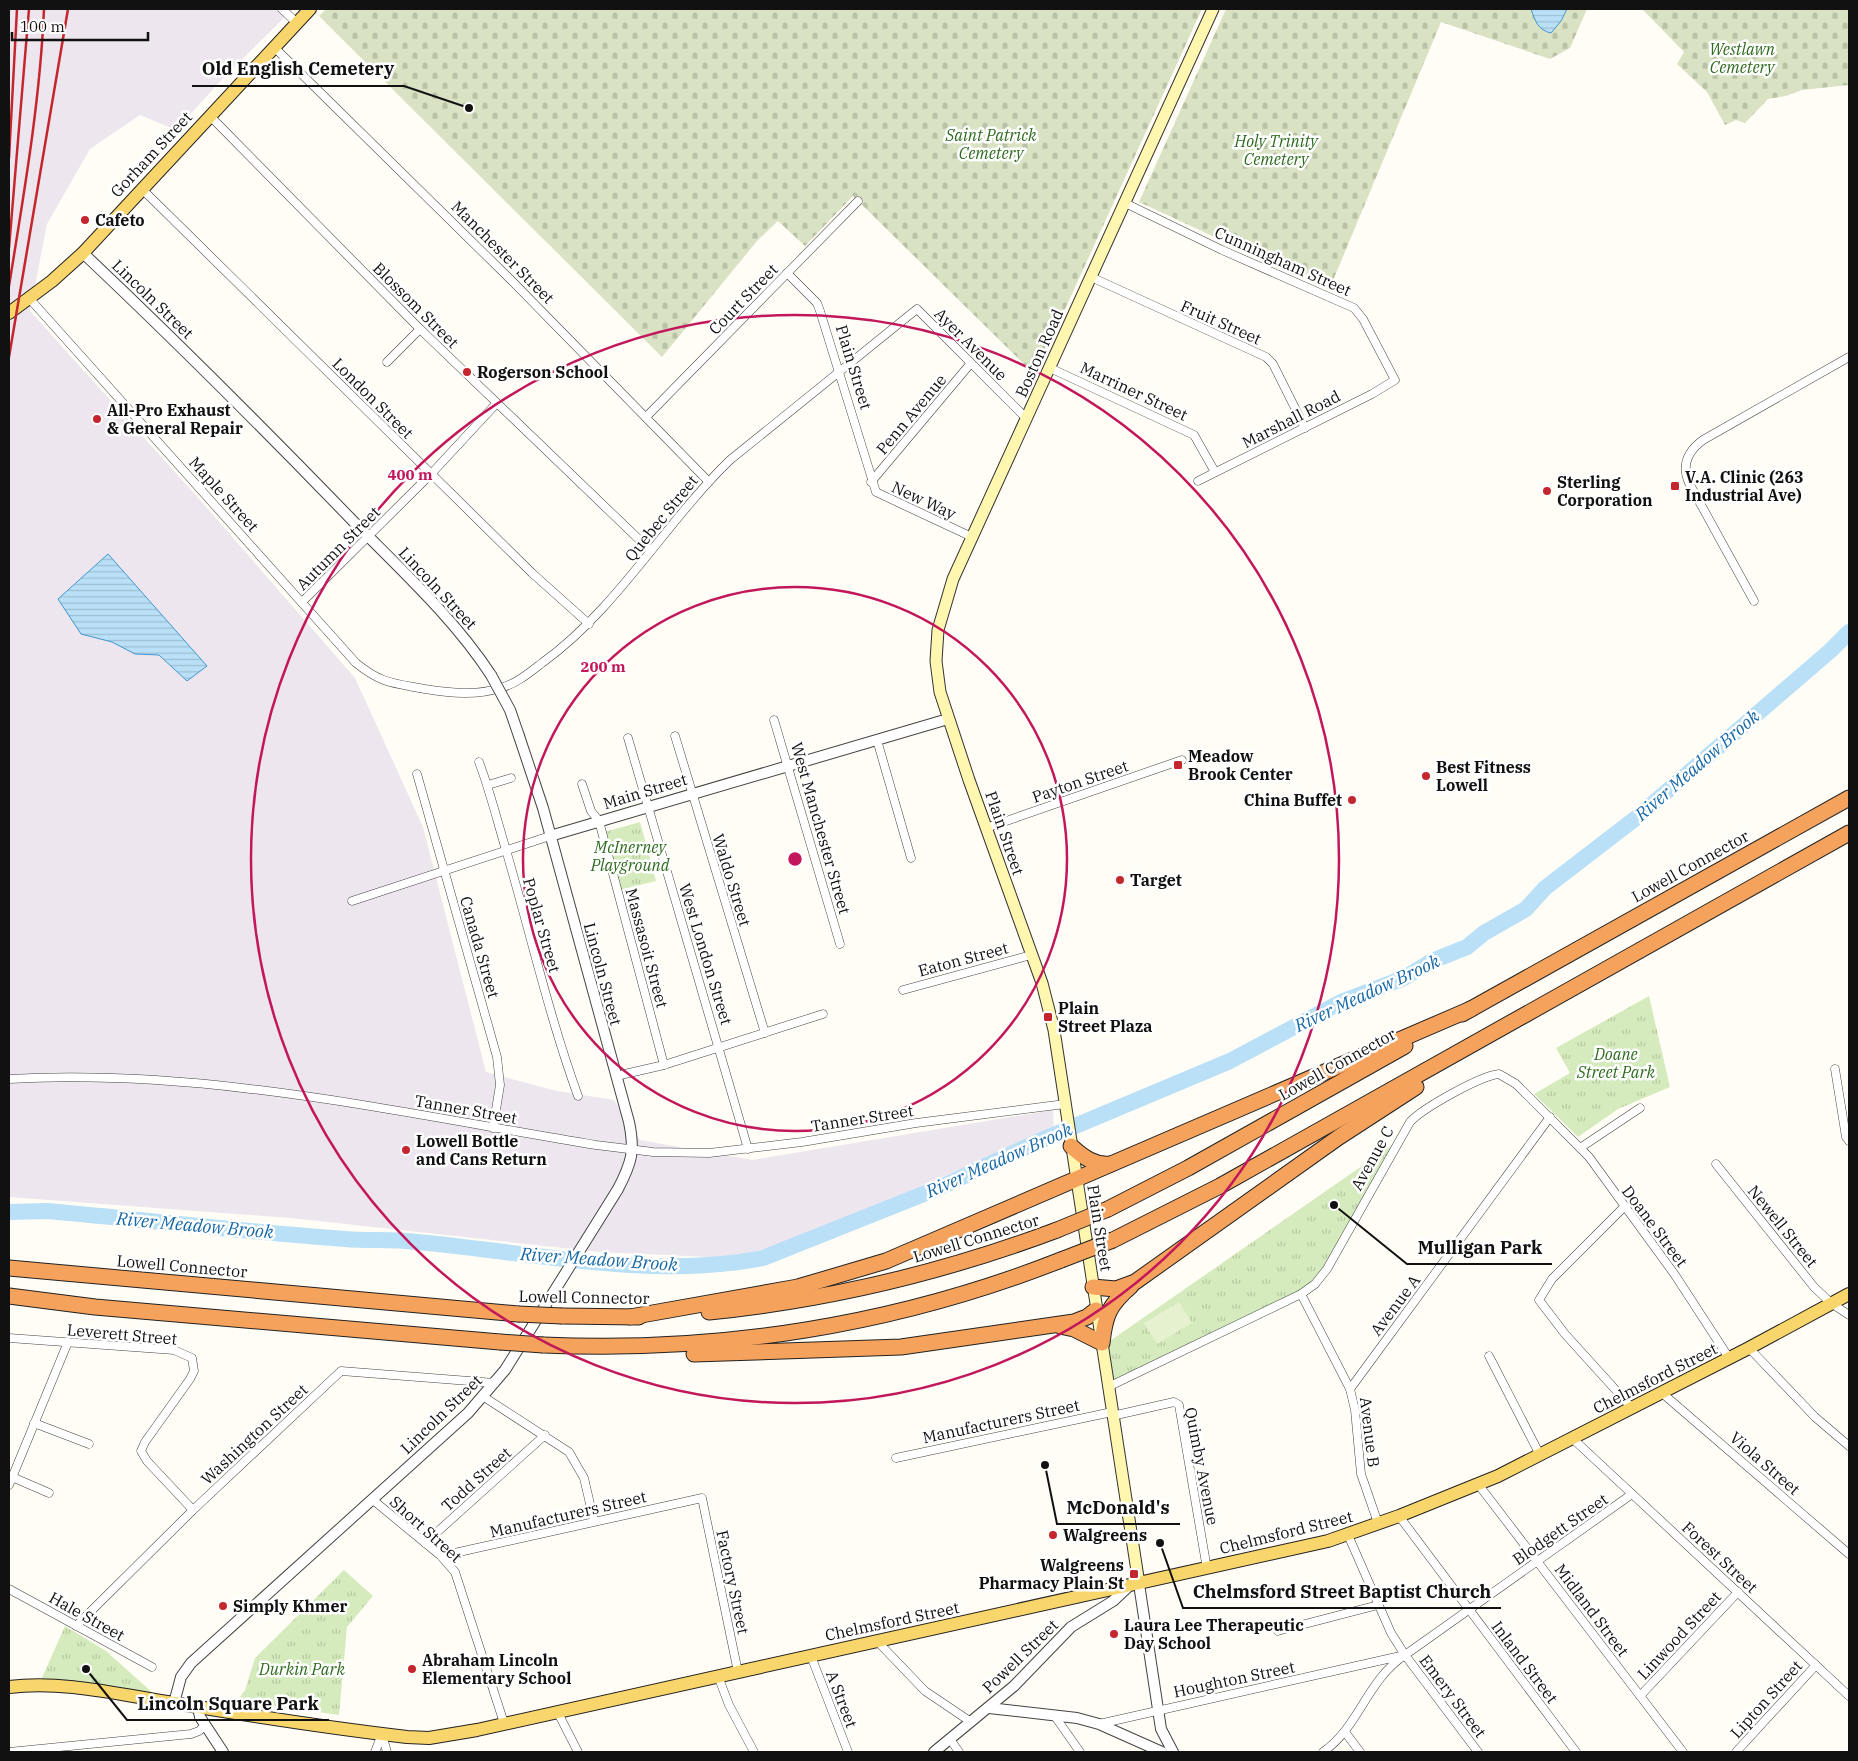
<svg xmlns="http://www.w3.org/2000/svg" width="1858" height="1761" viewBox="0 0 1858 1761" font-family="'IBM Plex Serif',serif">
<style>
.industrial{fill:#eee6ef}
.cemetery{fill:url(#cemetery-stones)}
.park{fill:url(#park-tufts)}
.pitch{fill:#e6f2cf}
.water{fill:url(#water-rules);stroke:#3f96cf}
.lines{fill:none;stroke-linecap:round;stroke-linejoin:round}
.river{stroke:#b9e0f7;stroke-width:16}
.minor-casing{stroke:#444;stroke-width:9}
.tertiary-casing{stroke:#444;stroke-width:12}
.secondary-casing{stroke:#333;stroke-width:13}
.primary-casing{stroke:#222;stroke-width:14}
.motorway-casing{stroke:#222;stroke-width:17}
.minor{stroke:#fff;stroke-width:8}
.tertiary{stroke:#fff;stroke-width:10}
.secondary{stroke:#fff6b0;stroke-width:11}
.primary{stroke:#f9d66b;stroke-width:12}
.motorway{stroke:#f5a25d;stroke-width:15}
.rail{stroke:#c4262e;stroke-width:2.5}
.tertiary-bridge-casing{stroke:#444;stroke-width:12;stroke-linecap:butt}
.motorway-bridge-casing{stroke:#222;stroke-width:17;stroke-linecap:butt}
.tertiary-bridge{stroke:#fff;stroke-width:10}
.motorway-bridge{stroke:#f5a25d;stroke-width:15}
.ring{fill:none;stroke:#c2185b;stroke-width:2.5}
.poi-dot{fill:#c4262e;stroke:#fff;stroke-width:2}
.labels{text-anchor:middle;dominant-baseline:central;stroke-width:5;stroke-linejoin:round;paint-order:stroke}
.park-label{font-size:16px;font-style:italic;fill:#2f6b1f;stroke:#fff}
.street-label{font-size:16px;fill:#111;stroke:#fff}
.poi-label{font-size:16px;font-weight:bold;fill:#111;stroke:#fff;text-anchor:start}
.water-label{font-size:18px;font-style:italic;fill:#1768a6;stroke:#fff}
.centre{fill:#c2185b;stroke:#fff;stroke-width:2.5}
.ring-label{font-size:15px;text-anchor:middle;font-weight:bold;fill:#c2185b;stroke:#fff;stroke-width:5;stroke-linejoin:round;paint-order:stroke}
.leader{fill:none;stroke:#111;stroke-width:2}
.callout-dot{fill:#111;stroke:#fff;stroke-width:2}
.callout-label{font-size:18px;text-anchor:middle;font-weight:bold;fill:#111;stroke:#fff;stroke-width:5;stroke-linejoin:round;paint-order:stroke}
</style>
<defs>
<pattern id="cemetery-stones" width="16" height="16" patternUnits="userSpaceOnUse" patternTransform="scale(1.25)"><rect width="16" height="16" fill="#d9e3c4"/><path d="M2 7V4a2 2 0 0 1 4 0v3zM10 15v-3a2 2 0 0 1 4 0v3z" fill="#b9c2a7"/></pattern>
<pattern id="park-tufts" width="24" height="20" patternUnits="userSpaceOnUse" patternTransform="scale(1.25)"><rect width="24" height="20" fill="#d5ebbd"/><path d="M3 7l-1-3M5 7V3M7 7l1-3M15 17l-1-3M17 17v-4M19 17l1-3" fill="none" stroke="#b6c8a1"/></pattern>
<pattern id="water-rules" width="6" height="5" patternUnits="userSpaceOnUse" patternTransform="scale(1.25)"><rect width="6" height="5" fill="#b9e0f7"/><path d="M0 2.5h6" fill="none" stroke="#9ebfd3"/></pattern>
</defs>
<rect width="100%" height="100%" fill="#fffdf5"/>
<polygon class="industrial" points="9,9 292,10 227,74 176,130 140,115 90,149 47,224 30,311 200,500 355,678 423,827 486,1072 557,1091 614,1100 640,1140 752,1160 1053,1110 1054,1129 791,1242 730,1258 600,1252 291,1218 9,1197"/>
<g class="cemetery">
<polygon points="326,9 1202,9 1035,375 853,196 805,246 778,221 757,241 662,357 319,16"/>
<polygon points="1226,9 1587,9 1570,48 1550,59 1441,22 1329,290 1139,202"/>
<polygon points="1642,9 1849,9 1849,85 1802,90 1786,96 1768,99 1745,123 1736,120 1725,125 1707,92 1677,64 1684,52"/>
</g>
<g class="park">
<polygon points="640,822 656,881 619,890 604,832"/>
<polygon points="1649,996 1670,1087 1618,1109 1578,1137 1534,1094 1570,1073 1556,1048"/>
<polygon points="1398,1141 1315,1284 1108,1387 1107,1343"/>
<polygon points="344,1570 373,1596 347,1627 339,1715 237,1701 245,1690 255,1658"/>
<polygon points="65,1626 106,1651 164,1703 38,1687"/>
</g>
<polygon class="pitch" points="1179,1302 1192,1323 1157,1344 1144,1323"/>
<g class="water">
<path d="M1531,9h36l-6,12 -10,12c-13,-3 -16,-12 -20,-24z"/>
<polygon points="108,554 207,666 187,681 159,655 135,654 112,642 81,634 58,599"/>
</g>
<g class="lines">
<path class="river" d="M9,1212l39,-1c99,9 198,21 297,28 24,2 48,0 72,3 112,10 235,38 346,16l178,-71 96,-45 193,-81 111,-59 63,-24 28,-17 35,-14 17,-14 42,-24 19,-21 91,-70 194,-167 19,-19"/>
<defs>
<g id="minor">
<polyline points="282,9 297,23"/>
<polyline points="274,47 511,280 708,481"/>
<polyline points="210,116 420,329 651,551"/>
<polyline points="141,188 532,573 589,624"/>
<polyline points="1125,203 1222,250 1354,308 1363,319 1395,380 1372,394 1198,481"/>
<polyline points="787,273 817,303 820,311 876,492 972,537"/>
<polyline points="1091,277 1266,357 1273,364 1305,428"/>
<path d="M29,298l327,365c26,21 37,20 69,26 26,4 50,7 75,-1 16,-4 29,-15 42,-25 76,-55 122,-139 188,-203l187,-151 110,110"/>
<polyline points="387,362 420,329"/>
<polyline points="1050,368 1194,435 1215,472"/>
<polyline points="647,416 858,201"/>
<polyline points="871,482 971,363"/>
<path d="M1754,601l-65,-118c-8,-18 -1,-32 14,-43l146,-83"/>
<polyline points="302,602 431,474 496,404"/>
<polyline points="774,720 840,944"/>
<polyline points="675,736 765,1033"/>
<polyline points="628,738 748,1149"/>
<polyline points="877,740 911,858"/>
<path d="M479,762c11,29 18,58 27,88 24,82 43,166 72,246"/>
<polyline points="417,774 497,1057 500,1085 493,1128"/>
<polyline points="582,784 591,811 599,821 664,1065"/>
<polyline points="488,785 511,778"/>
<polyline points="986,828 1182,760"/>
<polyline points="352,901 550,836"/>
<polyline points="903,990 1031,955"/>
<polyline points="1835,1069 1846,1137 1849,1141"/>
<polyline points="616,1076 664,1065 823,1014"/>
<path d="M9,1079c198,-11 392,34 587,66l57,7 56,1 93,-11 114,-19 149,-19"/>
<polyline points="1580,1148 1640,1108"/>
<polyline points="1716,1164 1814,1287 1831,1303 1849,1315"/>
<polyline points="1624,1207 1552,1279 1539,1300 1565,1334 1632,1408"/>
<polyline points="1301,1294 1350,1389 1355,1410 1361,1474 1378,1523"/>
<polyline points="9,1338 174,1350 192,1358 194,1371 190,1379 145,1442 141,1451 147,1461 193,1510"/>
<polyline points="1749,1348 1815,1417 1849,1446"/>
<polyline points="1489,1356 1540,1455"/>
<path d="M1108,1387l193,-93 14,-10 12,-15 83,-147c13,-14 70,-46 89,-48l17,10 73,73 86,118 54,83"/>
<polyline points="1350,1389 1550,1117"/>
<polyline points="1662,1393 1849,1554"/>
<polyline points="484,1397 569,1452 584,1478 594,1521"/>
<polyline points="1112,1416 1174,1402 1179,1405 1207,1569"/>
<polyline points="34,1423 89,1444"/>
<polyline points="1572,1438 1849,1696"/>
<polyline points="896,1458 1112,1412"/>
<polyline points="12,1477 49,1493"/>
<polyline points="1478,1484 1683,1752"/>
<polyline points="9,1485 68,1342"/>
<polyline points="373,1500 441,1556 455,1572 504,1723"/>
<polyline points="1399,1516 1576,1752"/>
<polyline points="425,1543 545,1435"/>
<polyline points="441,1556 702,1498 738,1672"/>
<polyline points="9,1589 152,1667"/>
<polyline points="76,1626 193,1510 341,1371 495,1383"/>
<polyline points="1278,1631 1378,1605"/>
<polyline points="877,1641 925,1691 971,1722"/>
<polyline points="1405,1655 1478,1752"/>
<polyline points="811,1656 848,1752"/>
<polyline points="718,1676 729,1705 754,1752"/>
<polyline points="1640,1696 1738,1592"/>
<polyline points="557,1711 578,1752"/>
<polyline points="1054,1715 1080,1752"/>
<polyline points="1099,1724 1405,1655 1632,1494"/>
<polyline points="1345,1732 1360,1752"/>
<polyline points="383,1738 387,1752"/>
<polyline points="950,1739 959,1752"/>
<polyline points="9,1752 191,1734 199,1731 205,1725"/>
<polyline points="375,1752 382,1734"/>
<path d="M1323,1752c36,-25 44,-72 82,-97l-14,-22 -43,-98"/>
<polyline points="1736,1752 1816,1665"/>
</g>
<g id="tertiary">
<path d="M83,253c92,87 181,176 269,267 48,49 101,97 139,155"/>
<polyline points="550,836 948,719"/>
<polyline points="1139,1584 1161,1729 1173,1752"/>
<path d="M174,1703l7,-26 10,-14 277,-250 37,-43 113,-181c14,-27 17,-38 11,-67l-86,-314 -24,-72"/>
<polyline points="198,1707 200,1717 223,1752"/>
<polyline points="989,1708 1077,1718 1099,1724 1162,1752"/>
<polyline points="934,1752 1014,1686 1071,1627 1113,1601 1129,1586"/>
</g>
<polyline id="secondary" points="1139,1584 1054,1030 1042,983 969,780 940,692 936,661 938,630 953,579 1213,9"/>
<g id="primary">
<polyline points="9,313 52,281 83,253 310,9"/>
<path d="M9,1687c54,-7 112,8 165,16 78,13 155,25 233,34l22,1 48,-8 851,-189 71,-25 99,-40 251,-128 100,-54"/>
</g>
<g id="motorway">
<polyline points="1462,1014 1849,798"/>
<path d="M1071,1146c12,11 24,20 40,18"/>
<polyline points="1108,1209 1188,1168 1405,1046"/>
<polyline points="1113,1240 1220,1186 1849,833"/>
<polyline points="9,1268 518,1314"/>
<polyline points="1093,1287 1116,1289 1135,1282 1339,1137 1416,1087"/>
<polyline points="9,1296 95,1307 500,1342"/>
<path d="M709,1312c120,-12 236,-40 348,-82"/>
<polyline points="562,1316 639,1317"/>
<polyline points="630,1317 798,1287 886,1261 1471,1009"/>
<path d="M1060,1326l14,3 28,14c3,-28 7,-38 29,-57"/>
<path d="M543,1345c177,8 353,-20 518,-85"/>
<polyline points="694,1354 901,1347 1074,1322 1087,1317 1096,1310"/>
</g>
</defs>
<use href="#minor" class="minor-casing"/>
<use href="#tertiary" class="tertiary-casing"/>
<use href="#secondary" class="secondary-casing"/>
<use href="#primary" class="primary-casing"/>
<use href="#motorway" class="motorway-casing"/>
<use href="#minor" class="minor"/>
<use href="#tertiary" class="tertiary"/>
<use href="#secondary" class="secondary"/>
<use href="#primary" class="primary"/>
<use href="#motorway" class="motorway"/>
<g class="rail">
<polyline points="9,158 17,9"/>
<polyline points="9,248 29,9"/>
<path d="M9,286c15,-93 31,-184 35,-277"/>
<polyline points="9,357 68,9"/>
</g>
<defs>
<polyline id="tertiary-bridge" points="491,675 510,710 519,736"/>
<g id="motorway-bridge">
<polyline points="1057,1230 1108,1209"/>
<polyline points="1061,1260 1113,1240"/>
<polyline points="518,1314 562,1316"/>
<polyline points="500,1342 543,1345"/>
</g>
</defs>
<use href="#tertiary-bridge" class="tertiary-bridge-casing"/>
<use href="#motorway-bridge" class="motorway-bridge-casing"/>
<use href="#tertiary-bridge" class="tertiary-bridge"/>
<use href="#motorway-bridge" class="motorway-bridge"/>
</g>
<g class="ring">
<circle cx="795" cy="859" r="272"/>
<circle cx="795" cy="859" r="544"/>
</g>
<g class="poi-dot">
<circle cx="85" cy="220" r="5"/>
<circle cx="467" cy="372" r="5"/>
<circle cx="97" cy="419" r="5"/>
<rect x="1670" y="481" width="10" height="10" rx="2.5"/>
<circle cx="1547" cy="491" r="5"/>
<rect x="1173" y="760" width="10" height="10" rx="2.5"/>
<circle cx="1426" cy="776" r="5"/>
<circle cx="1352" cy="800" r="5"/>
<circle cx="1120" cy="880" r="5"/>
<rect x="1043" y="1012" width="10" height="10" rx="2.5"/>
<circle cx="406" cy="1150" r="5"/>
<circle cx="1053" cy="1535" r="5"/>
<rect x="1129" y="1569" width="10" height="10" rx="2.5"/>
<circle cx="223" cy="1606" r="5"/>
<circle cx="1114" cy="1634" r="5"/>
<circle cx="412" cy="1669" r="5"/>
</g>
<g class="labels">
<g class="park-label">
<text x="1742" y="49">Westlawn<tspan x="1742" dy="18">Cemetery</tspan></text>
<text x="991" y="135">Saint Patrick<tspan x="991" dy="18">Cemetery</tspan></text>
<text x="1276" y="141">Holy Trinity<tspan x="1276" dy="18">Cemetery</tspan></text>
<text x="630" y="847">McInerney<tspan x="630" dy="18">Playground</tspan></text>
<text x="1616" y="1054">Doane<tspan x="1616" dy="18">Street Park</tspan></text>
<text x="302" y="1669">Durkin Park</text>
</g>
<g class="street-label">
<text transform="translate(151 154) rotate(-47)">Gorham Street</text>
<text transform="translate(503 252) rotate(45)">Manchester Street</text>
<text transform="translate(1283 261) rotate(24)">Cunningham Street</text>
<text transform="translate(153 299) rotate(44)">Lincoln Street</text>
<text transform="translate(743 299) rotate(-46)">Court Street</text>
<text transform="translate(416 305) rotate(45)">Blossom Street</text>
<text transform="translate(1221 322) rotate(24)">Fruit Street</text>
<text transform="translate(971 344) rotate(45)">Ayer Avenue</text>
<text transform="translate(1039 353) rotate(-66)">Boston Road</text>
<text transform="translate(854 367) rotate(73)">Plain Street</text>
<text transform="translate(1134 391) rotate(25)">Marriner Street</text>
<text transform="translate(373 398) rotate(45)">London Street</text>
<text transform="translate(911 414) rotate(-50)">Penn Avenue</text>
<text transform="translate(1291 419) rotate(-27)">Marshall Road</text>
<text transform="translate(224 494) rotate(48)">Maple Street</text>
<text transform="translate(924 500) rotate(25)">New Way</text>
<text transform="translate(661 518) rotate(-51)">Quebec Street</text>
<text transform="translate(338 548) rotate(-45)">Autumn Street</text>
<text transform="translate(438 588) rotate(47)">Lincoln Street</text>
<text transform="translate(1080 781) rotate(-19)">Payton Street</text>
<text transform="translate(645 791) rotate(-17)">Main Street</text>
<text transform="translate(821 828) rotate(74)">West Manchester Street</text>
<text transform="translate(1005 833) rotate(71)">Plain Street</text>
<text transform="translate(1690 866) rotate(-29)">Lowell Connector</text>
<text transform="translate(732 880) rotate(73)">Waldo Street</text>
<text transform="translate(542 925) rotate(74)">Poplar Street</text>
<text transform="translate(480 947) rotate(74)">Canada Street</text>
<text transform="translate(647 948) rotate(75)">Massasoit Street</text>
<text transform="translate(706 954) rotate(73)">West London Street</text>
<text transform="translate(963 959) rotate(-15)">Eaton Street</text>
<text transform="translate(603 974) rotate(75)">Lincoln Street</text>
<text transform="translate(1337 1064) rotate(-29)">Lowell Connector</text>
<text transform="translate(466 1109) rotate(10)">Tanner Street</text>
<text transform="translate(862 1118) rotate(-9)">Tanner Street</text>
<text transform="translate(1372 1158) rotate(-61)">Avenue C</text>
<text transform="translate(1655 1226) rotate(53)">Doane Street</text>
<text transform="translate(1783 1226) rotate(51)">Newell Street</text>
<text transform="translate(1100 1228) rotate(81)">Plain Street</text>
<text transform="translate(976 1238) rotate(-17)">Lowell Connector</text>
<text transform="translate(182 1266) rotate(5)">Lowell Connector</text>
<text transform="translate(584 1297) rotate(1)">Lowell Connector</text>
<text transform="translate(1395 1305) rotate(-53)">Avenue A</text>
<text transform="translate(122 1334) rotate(5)">Leverett Street</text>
<text transform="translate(1655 1378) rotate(-27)">Chelmsford Street</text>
<text transform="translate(441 1414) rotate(-44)">Lincoln Street</text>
<text transform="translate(1001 1421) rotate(-12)">Manufacturers Street</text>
<text transform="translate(1370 1432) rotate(83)">Avenue B</text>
<text transform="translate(254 1434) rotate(-43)">Washington Street</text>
<text transform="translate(1765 1463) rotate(41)">Viola Street</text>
<text transform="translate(1202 1466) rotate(79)">Quimby Avenue</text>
<text transform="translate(476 1479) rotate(-42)">Todd Street</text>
<text transform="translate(568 1514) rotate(-13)">Manufacturers Street</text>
<text transform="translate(426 1529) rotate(42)">Short Street</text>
<text transform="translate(1560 1529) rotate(-35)">Blodgett Street</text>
<text transform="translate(1286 1532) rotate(-14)">Chelmsford Street</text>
<text transform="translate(1720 1557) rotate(43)">Forest Street</text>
<text transform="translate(733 1582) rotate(78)">Factory Street</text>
<text transform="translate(1592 1610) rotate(53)">Midland Street</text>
<text transform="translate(87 1616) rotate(29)">Hale Street</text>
<text transform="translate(892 1621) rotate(-12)">Chelmsford Street</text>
<text transform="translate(1679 1635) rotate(-47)">Linwood Street</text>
<text transform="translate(1020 1656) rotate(-44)">Powell Street</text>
<text transform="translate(1525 1662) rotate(53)">Inland Street</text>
<text transform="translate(1234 1679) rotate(-12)">Houghton Street</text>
<text transform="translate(1453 1696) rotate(53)">Emery Street</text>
<text transform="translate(842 1699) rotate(69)">A Street</text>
<text transform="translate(1766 1699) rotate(-48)">Lipton Street</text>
</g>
<g class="poi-label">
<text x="95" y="220">Cafeto</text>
<text x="477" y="372">Rogerson School</text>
<text x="107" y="410">All-Pro Exhaust<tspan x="107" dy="18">&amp; General Repair</tspan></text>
<text x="1685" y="477">V.A. Clinic (263<tspan x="1685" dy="18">Industrial Ave)</tspan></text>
<text x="1557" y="482">Sterling<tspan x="1557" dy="18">Corporation</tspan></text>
<text x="1188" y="756">Meadow<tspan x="1188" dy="18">Brook Center</tspan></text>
<text x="1436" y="767">Best Fitness<tspan x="1436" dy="18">Lowell</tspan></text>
<text x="1342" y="800" text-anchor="end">China Buffet</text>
<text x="1130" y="880">Target</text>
<text x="1058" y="1008">Plain<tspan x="1058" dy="18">Street Plaza</tspan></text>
<text x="416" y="1141">Lowell Bottle<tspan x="416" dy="18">and Cans Return</tspan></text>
<text x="1063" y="1535">Walgreens</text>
<text x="1124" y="1565" text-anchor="end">Walgreens<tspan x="1124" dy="18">Pharmacy Plain St</tspan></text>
<text x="233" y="1606">Simply Khmer</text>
<text x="1124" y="1625">Laura Lee Therapeutic<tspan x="1124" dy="18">Day School</tspan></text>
<text x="422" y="1660">Abraham Lincoln<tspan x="422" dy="18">Elementary School</tspan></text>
</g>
<g class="water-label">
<text transform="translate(1697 765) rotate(-41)">River Meadow Brook</text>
<text transform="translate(1367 993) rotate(-25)">River Meadow Brook</text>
<text transform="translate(999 1160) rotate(-24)">River Meadow Brook</text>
<text transform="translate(195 1225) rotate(5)">River Meadow Brook</text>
<text transform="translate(599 1259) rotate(4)">River Meadow Brook</text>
</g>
</g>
<circle cx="795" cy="859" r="8" class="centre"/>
<g class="ring-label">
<text x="410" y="480">400 m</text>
<text x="603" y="672">200 m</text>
</g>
<path class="leader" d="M469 108L404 86H192M1334 1205L1407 1264H1552M1045 1465L1057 1524H1180M1160 1543L1183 1608H1501M86 1669L127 1720H329"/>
<g class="callout-dot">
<circle cx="469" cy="108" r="5"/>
<circle cx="1334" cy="1205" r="5"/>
<circle cx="1045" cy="1465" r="5"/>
<circle cx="1160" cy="1543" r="5"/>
<circle cx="86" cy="1669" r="5"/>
</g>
<g class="callout-label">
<text x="298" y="75">Old English Cemetery</text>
<text x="1480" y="1254">Mulligan Park</text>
<text x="1118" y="1514">McDonald's</text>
<text x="1342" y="1598">Chelmsford Street Baptist Church</text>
<text x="228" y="1710">Lincoln Square Park</text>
</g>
<rect width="1858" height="1761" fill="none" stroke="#111111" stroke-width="20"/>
<path d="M12 32v8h136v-8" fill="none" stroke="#111111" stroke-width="2.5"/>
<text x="20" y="32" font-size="15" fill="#111111" stroke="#ffffff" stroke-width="4" paint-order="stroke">100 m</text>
</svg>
